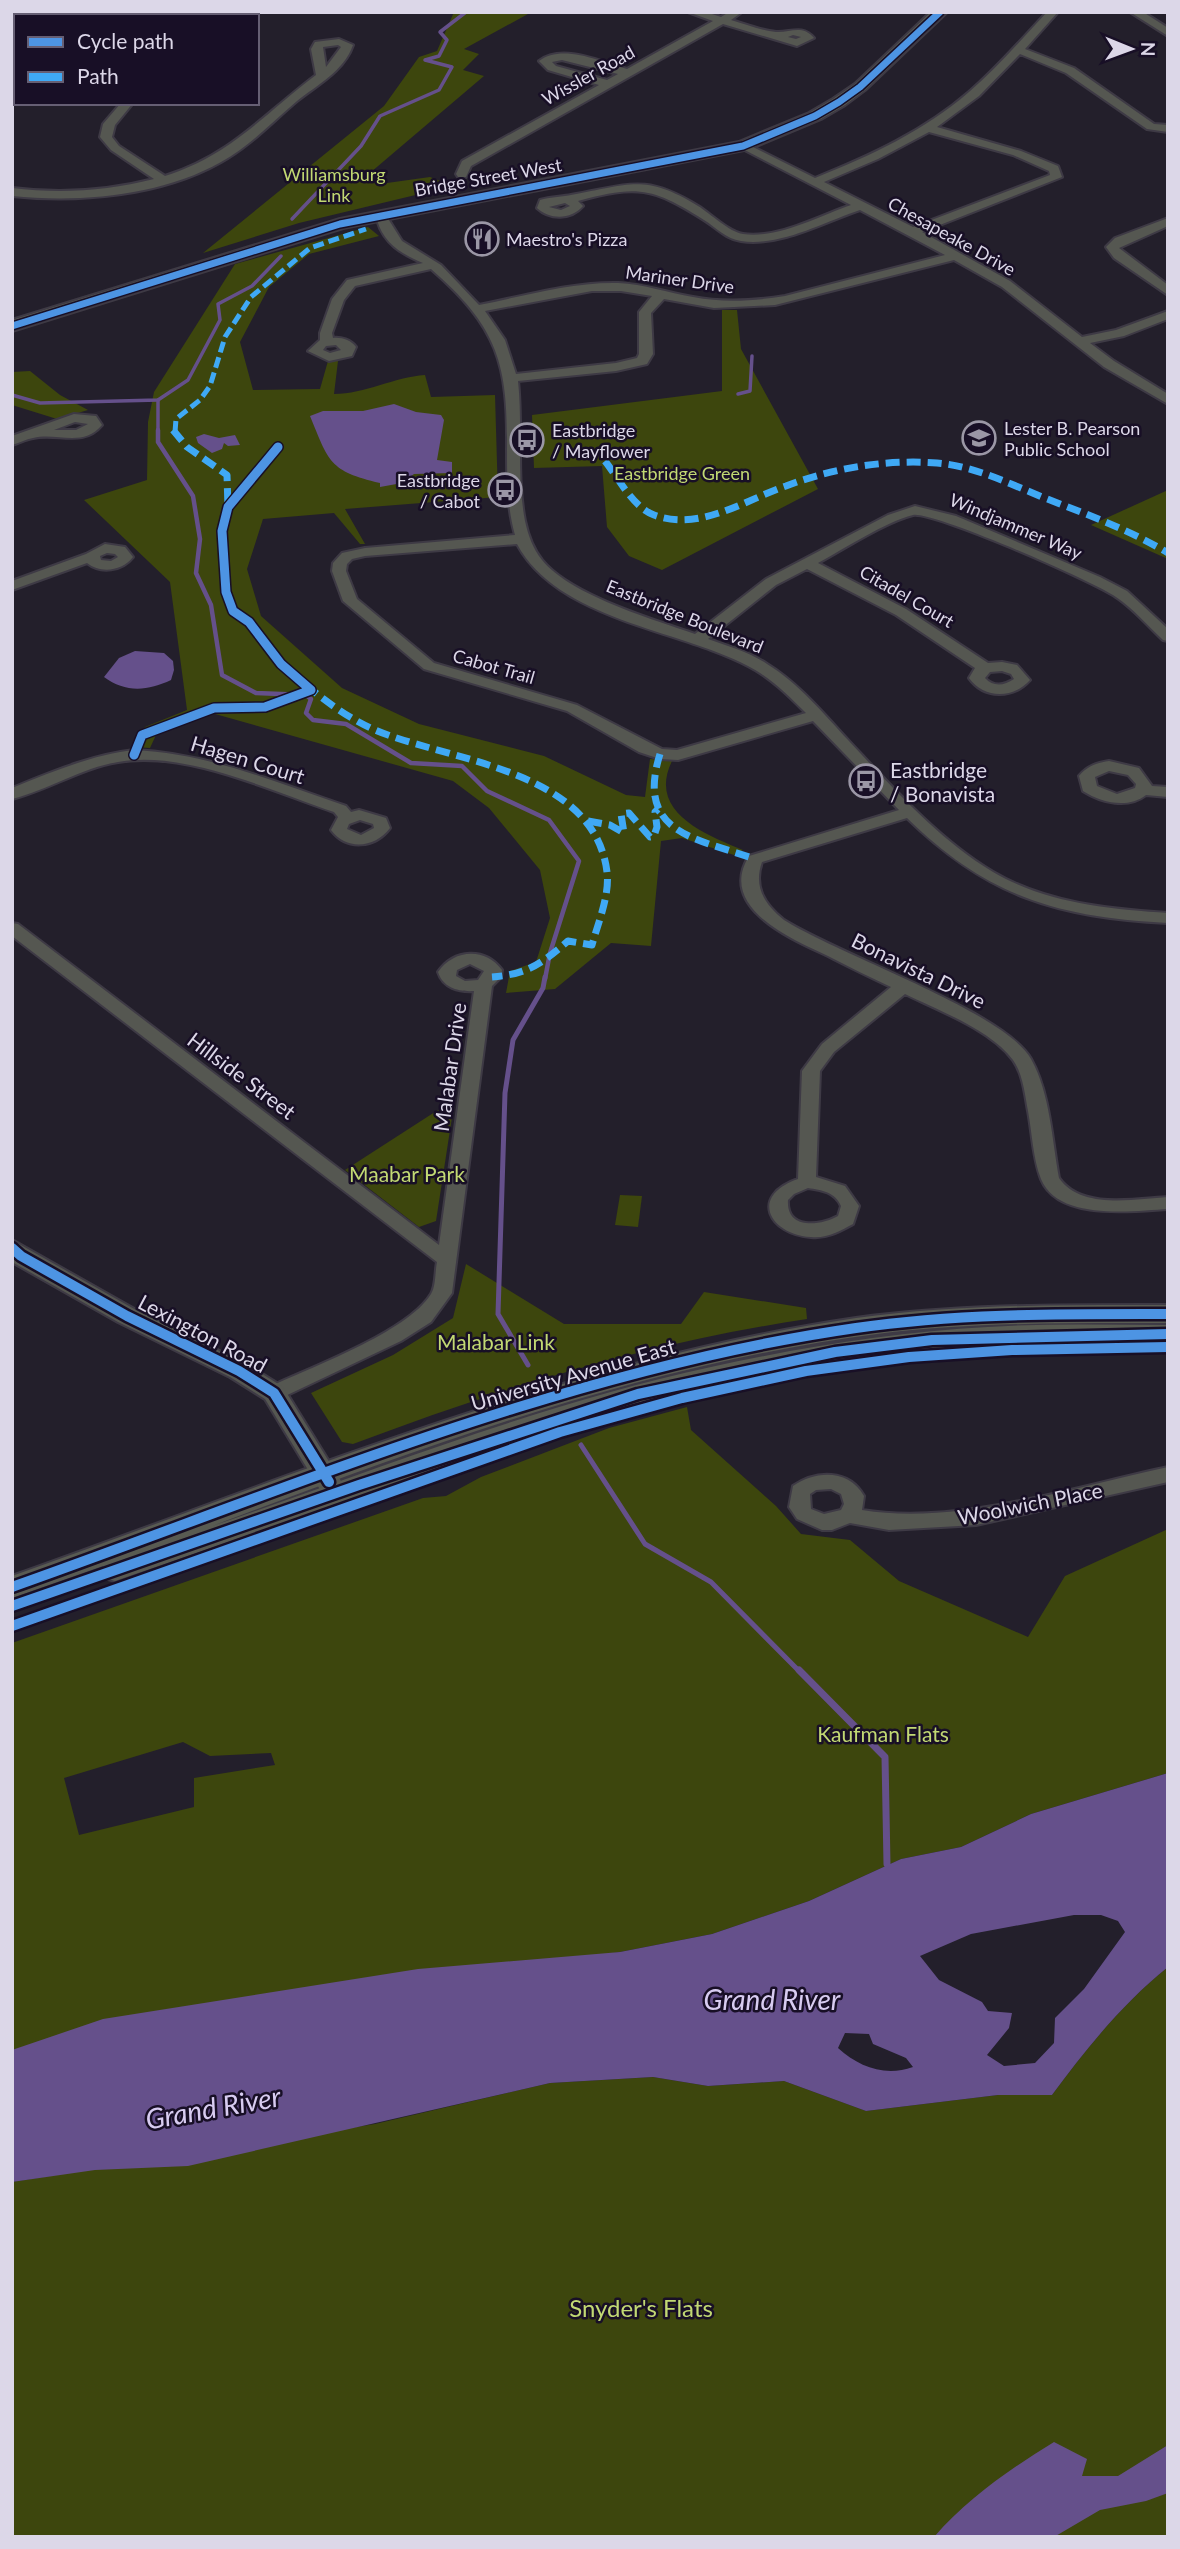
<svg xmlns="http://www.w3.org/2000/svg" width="1180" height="2549" viewBox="0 0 1180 2549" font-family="Lato,sans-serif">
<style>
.green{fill:#3d460d;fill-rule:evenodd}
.water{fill:#65508b;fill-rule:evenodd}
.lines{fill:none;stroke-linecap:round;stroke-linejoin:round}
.stream-far3{stroke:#65508b;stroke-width:3.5}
.stream-far2{stroke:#65508b;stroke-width:4.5}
.stream-far1{stroke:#65508b;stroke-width:5}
.stream{stroke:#65508b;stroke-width:7}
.minor-casing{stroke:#3e3a45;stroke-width:4}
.tertiary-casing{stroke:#3e3a45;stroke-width:4}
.secondary-casing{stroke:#3e3a45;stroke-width:4}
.minor{fill:#555751;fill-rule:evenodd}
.tertiary{fill:#555751;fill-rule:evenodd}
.secondary{fill:#595b52;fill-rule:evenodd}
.quiet-far1{stroke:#3fa9f5;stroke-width:5;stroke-dasharray:11 5;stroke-linecap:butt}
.quiet{stroke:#3fa9f5;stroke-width:7;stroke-dasharray:14 7;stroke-linecap:butt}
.cycleway-far2-casing{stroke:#180f26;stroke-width:10}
.cycleway-far1-casing{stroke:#180f26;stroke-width:12}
.cycleway-casing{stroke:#180f26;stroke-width:15}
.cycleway-far2{stroke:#4d94e3;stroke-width:7}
.cycleway-far1{stroke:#4d94e3;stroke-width:9}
.cycleway{stroke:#4d94e3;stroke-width:10}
.labels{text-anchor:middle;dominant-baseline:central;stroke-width:5;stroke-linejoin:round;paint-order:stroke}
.far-street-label{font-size:18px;fill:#dcd7e8;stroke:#180f26}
.far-park-label{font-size:18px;fill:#c2d973;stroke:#180f26}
.far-poi-label{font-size:18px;fill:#dcd7e8;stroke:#180f26;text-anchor:start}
.street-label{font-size:21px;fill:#dcd7e8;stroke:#180f26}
.poi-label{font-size:21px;fill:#dcd7e8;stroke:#180f26;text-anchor:start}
.park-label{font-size:21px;fill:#c2d973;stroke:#180f26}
.near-park-label{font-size:24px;fill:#c2d973;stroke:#180f26}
.near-water-label{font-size:28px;font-style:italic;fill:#d8ccf1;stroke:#180f26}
</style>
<rect width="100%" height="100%" fill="#231f2b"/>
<g class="green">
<polygon points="454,12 528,14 464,49 479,54 463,70 484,76 364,178 387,183 430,177 453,186 299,223 203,253 384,106 419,57 437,51"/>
<path d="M368,227l11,9 -70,18 -40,33 -29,55 13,48 67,-1 8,-28h10l-4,33c31,0 60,-17 91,-19l6,22 64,-2 3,102 -153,12 20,35h-5l-26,-31 -71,6 -16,50 14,47 81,72 77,36 125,32 82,39 19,2 5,-38 22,2c-25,51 33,73 71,89l-9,5 -52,-17 -21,3 -10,105 -40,-3 -56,46 -49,4 4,-22 26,-9 14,-44 -10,-48 -51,-62 -36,-27 -245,-69 -52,23 -6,13 -17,-1 12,-20 42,-17 -17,-128 -86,-82 63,-20 1,-58 6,-30 81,-128z"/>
<polygon points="722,310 737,310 741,349 818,489 662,570 629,556 607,527 602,466 534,468 532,415 722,391"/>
<polygon points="30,371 60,395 88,410 57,419 12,405 12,372"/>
<polygon points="1168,490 1168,559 1091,525"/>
<polygon points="438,1110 452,1117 436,1221 419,1227 345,1170"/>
<polygon points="620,1195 642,1196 638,1227 615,1225"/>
<path d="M466,1264l98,60h117l23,-32 102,16 1,11c-159,24 -303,68 -454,125l-11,-2 -31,-49 82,-38 60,-37z"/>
<path d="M687,1407l4,23 85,76 25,28 49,6 49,41 129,56 37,-61 103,-47v244l-137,41 -70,33 -60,12 -92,42 -97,33 -92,18 -608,99v-408l411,-145 23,-2 35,-19 128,-49zM183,1742l27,14 61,-3 4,12 -81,13v29l-115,28 -15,-57z"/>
<path d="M1168,1967v570h-1156v-355l363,-58 175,-41 103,-6 55,9 76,-5 82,30 132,-16h54c35,-47 70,-91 116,-128z"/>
</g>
<g class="water">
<path d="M394,404l22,8 25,3 3,5 -7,40 15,2v11l-38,1 -12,9 -22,4v-4c-51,-12 -51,-21 -70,-67l13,-5h40z"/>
<polygon points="204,434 219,438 235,435 240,445 228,446 224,443 222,449 212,453 198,443 196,437"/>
<path d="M135,651l29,2 9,8 1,9 -3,10c-23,11 -46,13 -67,-3l15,-19z"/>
<path d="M1168,1773v194c-46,37 -81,81 -116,128h-54l-132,16 -82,-30 -76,5 -55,-9 -103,6 -362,83 -93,4 -83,12v-132l91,-31 315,-50 202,-17 92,-18 97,-33 92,-42 60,-12 70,-33zM1074,1915h27l17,6 7,11 -41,57 -29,29 -1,25 -19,20 -31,3 -17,-11 22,-27 3,-15 -24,-2 -6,-9 -43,-22 -19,-24 51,-22zM845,2033l24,1 4,10 33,14 7,9c-28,10 -54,0 -75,-19z"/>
<path d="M1054,2442l33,17 -5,17h36l50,-31v48l-22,8 -46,9 -46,27h-120c34,-39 76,-68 120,-95z"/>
</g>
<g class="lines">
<g class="stream-far3">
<polyline points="292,219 361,146 380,116 439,90 452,67 425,60 439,56 447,40 440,32 466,12"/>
<polyline points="738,394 750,391 752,356"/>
<polyline points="12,395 40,403 158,400 188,380 220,320 218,304 252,286 281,256"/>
<polyline points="158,400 158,432"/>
</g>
<polyline class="stream-far2" points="158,430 158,442 193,496 200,539 196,573 211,605 222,675 256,693 306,695 311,699 306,713 313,720 346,724 411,763 462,766 487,791 549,820 579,861 550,953 545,979"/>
<g class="stream-far1">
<polyline points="528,1365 498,1314 505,1093 513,1040 543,988 545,977"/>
<polyline points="581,1445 645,1544 711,1582 800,1672"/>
</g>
<polyline class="stream" points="799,1670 885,1757 887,1864"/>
<defs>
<g id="minor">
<polygon points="39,12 50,12 48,16 37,16"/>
<path d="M688,12h18l15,5 8,-5h13l-11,8c14,4 31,11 45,12 14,1 26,-8 38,6l-17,8 -74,-22 -252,142 -5,11h-8l-2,-3 6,-13 137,-76 -51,-15 -9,-9c23,-18 63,1 88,8l86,-48zM793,35l8,2 -5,2 -8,-2zM562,60l56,14 -11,6 -51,-14 -4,-4z"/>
<path d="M1047,12h11l-33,37 49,19 80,56 14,1v7l-21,-3 -81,-56 -46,-19 -41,42 -42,31 84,24 37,15 4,11 -140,55 88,49 72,56 34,-7 52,-19v8l-44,17 -34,7 24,18 54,33v10l-64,-37 -102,-80 -48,-27 -179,45 -61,3 -50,-9 -13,14 2,41 -6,10 -31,7 -98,10c5,46 -2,94 7,140 3,14 8,28 17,39 28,35 110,59 153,74l71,-55 122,-64 27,-9 41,10 144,61 27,14 41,38v12l-5,-1c-15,-14 -30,-32 -47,-43 -23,-16 -183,-86 -203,-82 -28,7 -69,34 -95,48l88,46 82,54 14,-1 15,3 13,15c-17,19 -46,19 -61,-2l6,-10 -79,-53 -89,-46 -31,16 -68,54c20,7 41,13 59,25 31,19 56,49 81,76 44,47 90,99 145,132 53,31 115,37 175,41v10c-111,-6 -180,-26 -261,-105l-145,44c-9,25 3,43 22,58 53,34 221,92 247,139 19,34 21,81 28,119 22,32 76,21 109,19v12c-36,2 -110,12 -127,-30 -8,-20 -9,-47 -13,-68 -3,-16 -5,-37 -15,-51 -22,-30 -75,-50 -108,-66l-71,58 -14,19 -4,106 29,9 14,20 -6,18c-13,7 -27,15 -42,13 -42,-3 -62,-41 -13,-58l4,-108 20,-27 69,-57c-21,-10 -42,-20 -63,-31 -36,-17 -111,-48 -79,-100l150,-46 -86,-89 -135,39 -18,-1 -21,-7 -72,-41 -143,-42 -81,-68 -11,-30 1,-8 9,-10 23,-5 150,-13c-8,-28 -8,-57 -8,-86 1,-85 -9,-122 -76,-180l-76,17 -11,14 -12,33 1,5c8,-1 18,2 23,9l-4,9 -23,5 -21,-10 12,-11v-7l12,-34 15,-19 76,-17c-21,-9 -39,-19 -46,-43l6,-4 4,1 15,24 39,24 38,40c46,-9 92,-23 139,-22 26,1 50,10 75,14 31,6 61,4 92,-1l160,-41 -85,-45c-36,12 -80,37 -119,31 -15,-2 -24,-13 -37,-21 -52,-33 -67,-35 -126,-19l5,5c-12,14 -33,14 -46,2l3,-8c10,-3 20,-3 31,-5 58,-10 73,-22 127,11 13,8 31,26 45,28 35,5 76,-18 108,-29l-114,-59 10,-2 68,34c55,-22 109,-47 154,-86 29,-25 52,-52 78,-80zM929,132l84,23 36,16 1,4 -137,52 -89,-45 54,-23zM565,203l5,3 -9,4 -12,-3zM592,291h29l31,5 -13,16v42l-2,4 -21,5 -100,11 -11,-34 -20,-29zM336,345l5,5 -11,3 -7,-3 3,-4zM517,544c41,76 161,85 231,122 22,11 41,30 58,47l-129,37 -15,-1 -85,-44 -143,-42 -77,-64 -11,-28 1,-7 5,-5 13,-3zM1002,671l9,3 3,5c-10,7 -21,8 -29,-1l5,-6zM808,1188c14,2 27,4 33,18l-3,10c-18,10 -52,14 -50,-16l6,-6z"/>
<polygon points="1130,12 1143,12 1168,28 1168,36"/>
<path d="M339,39l14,6c-9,26 -36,40 -56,56 -25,21 -47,45 -76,61 -60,34 -141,41 -209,34v-8c48,6 95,3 142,-9l-43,-29 -11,-13 3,-13 18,-21h12l-18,22 -3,12 7,9 46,30c66,-21 98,-61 151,-101l-5,-26 4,-7zM338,45l3,2 -15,20 -3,-20z"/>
<polygon points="16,44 16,53 12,54 12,45"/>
<polygon points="1168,218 1168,226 1119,248 1168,285 1168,295 1114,258 1106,247 1115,238"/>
<path d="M74,414l22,2 6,9c-19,23 -45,7 -69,13 -7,1 -14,5 -21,7v-9zM75,422l13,2 -12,6h-22z"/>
<path d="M105,544l20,3 8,10c-11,14 -32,17 -46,6l-75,27v-9l74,-27zM107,553l8,1 3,3 -7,4 -10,-1 -1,-4z"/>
<path d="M134,750c74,3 143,33 212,56l5,6 8,-2 27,8 4,10c-15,20 -43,23 -59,2l7,-13 -4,-5c-63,-21 -148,-62 -216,-50 -37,6 -70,28 -106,37v-11c40,-16 79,-33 122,-38zM360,820l13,4 1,4 -13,7 -14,-6 2,-5z"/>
<path d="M1109,761l30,7 13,18 16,1v10l-22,-2c-18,14 -44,8 -63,-4l-4,-15c8,-10 18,-13 30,-15zM1109,771l19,4 8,9 -1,4 -18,6 -20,-8 -2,-9z"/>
<path d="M12,923l6,1 421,321 35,-254c-15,1 -31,-3 -36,-19 16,-23 47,-25 64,-2l-1,7 -9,9 -40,307 -21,29 -30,19 -120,57h-14l-3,-5 3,-5c42,-20 141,-56 164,-94 5,-8 4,-22 6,-32l-425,-326zM470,964l14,7 -6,9 -13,1 -9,-5 1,-6z"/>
<path d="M1168,1467v15l-192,43 -87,5 -39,-7 -18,7h-10l-25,-11 -8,-12 4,-21c23,-16 56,-17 71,10l-2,14c95,16 212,-23 306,-43zM816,1490l15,-1 10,5 3,10 -3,6 -17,4 -13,-5 -1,-15z"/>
</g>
<polygon id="tertiary" points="12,1240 136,1310 248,1365 283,1387 349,1494 345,1501 336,1504 327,1501 265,1399 230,1377 118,1322 12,1262"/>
<g id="secondary">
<polygon points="931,12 947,12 865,90 845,105 821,119 749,149 343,228 12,331 12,320 340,219 739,142 809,113 833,99 855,84"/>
<path d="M1168,1305v18c-97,0 -195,-1 -291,11 -230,30 -449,111 -665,192 164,-56 328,-122 499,-159 91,-20 184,-35 277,-40 60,-4 120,-2 180,-2v18h-119l-90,4 -118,15 -131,24 -121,32 -474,163 -10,-3 -4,-8 2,-4 -91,32v-22c277,-98 551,-215 844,-258 103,-14 208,-13 312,-13z"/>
</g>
</defs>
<use href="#minor" class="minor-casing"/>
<use href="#tertiary" class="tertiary-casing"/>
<use href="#secondary" class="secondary-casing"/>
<use href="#minor" class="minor"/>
<use href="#tertiary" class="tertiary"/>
<use href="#secondary" class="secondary"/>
<polyline class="quiet-far1" points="175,432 176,419 200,400 210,386 225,337 251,297 310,248 366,229"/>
<g class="quiet">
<polyline points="173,430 187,447 227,475 228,508"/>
<path d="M605,461c14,18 28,46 49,54 45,17 91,-15 132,-29 47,-18 101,-27 151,-23 37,3 71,20 105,34 44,17 86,32 126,56"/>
<path d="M306,685c24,20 52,40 82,50 74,27 207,39 219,137 3,23 -9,51 -15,73l-24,-4c-27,23 -40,33 -76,36"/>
<path d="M660,754c-25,80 36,84 95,105"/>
<polyline points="588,821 610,825 624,833 621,814 629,813 650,837 654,836 657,827 655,812 658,809"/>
</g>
<defs>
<polyline id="cycleway-far2" points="12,326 340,224 743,146 815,116 839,102 860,87 940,12"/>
<polyline id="cycleway-far1" points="134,755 142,735 214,708 265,707 311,690 281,664 249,622 233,611 226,592 222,531 228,507 278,447"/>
<g id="cycleway">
<polyline points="12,1248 21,1256 127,1316 239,1371 274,1393 329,1482"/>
<path d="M12,1587c277,-98 551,-217 844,-259 103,-15 208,-14 312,-14"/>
<polyline points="12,1606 359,1485 638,1394 835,1352 932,1340 1168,1334"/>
<polyline points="12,1626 560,1432 682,1398 806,1371 909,1357 1012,1350 1168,1347"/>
</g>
</defs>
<use href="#cycleway-far2" class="cycleway-far2-casing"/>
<use href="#cycleway-far1" class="cycleway-far1-casing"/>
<use href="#cycleway" class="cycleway-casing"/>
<use href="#cycleway-far2" class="cycleway-far2"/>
<use href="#cycleway-far1" class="cycleway-far1"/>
<use href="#cycleway" class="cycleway"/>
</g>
<defs>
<symbol id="restaurant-ring" viewBox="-11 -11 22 22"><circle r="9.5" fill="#180f26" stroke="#9b97a6" stroke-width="1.5"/><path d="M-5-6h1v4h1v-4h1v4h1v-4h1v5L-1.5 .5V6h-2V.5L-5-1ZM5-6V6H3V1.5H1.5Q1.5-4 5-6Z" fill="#9b97a6"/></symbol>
<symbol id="school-ring" viewBox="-11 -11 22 22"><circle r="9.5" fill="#180f26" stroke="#9b97a6" stroke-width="1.5"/><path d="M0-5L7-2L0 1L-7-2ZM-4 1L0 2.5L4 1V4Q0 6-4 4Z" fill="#9b97a6"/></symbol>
<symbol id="bus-ring" viewBox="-11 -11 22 22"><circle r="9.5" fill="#180f26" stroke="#9b97a6" stroke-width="1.5"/><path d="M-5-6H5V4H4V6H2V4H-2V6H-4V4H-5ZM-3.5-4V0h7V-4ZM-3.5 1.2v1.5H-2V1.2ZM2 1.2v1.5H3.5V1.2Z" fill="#9b97a6"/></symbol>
</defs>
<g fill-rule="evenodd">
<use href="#restaurant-ring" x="463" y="220" width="38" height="38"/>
<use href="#school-ring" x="960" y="419" width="38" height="38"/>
<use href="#bus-ring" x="508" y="421" width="38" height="38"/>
<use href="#bus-ring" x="486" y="471" width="38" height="38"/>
<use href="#bus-ring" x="847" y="762" width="38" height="38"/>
</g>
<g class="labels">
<g class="far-street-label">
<text transform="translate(588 75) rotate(-29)">Wissler Road</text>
<text transform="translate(488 177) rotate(-10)">Bridge Street West</text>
<text transform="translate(952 236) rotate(29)">Chesapeake Drive</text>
<text transform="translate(680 279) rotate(8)">Mariner Drive</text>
<text transform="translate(1016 526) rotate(23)">Windjammer Way</text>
<text transform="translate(907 596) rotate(30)">Citadel Court</text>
<text transform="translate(685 616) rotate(22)">Eastbridge Boulevard</text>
<text transform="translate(494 666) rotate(16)">Cabot Trail</text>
</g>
<g class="far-park-label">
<text x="334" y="174">Williamsburg<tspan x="334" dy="21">Link</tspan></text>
<text x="682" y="473">Eastbridge Green</text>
</g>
<g class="far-poi-label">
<text x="506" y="239">Maestro's Pizza</text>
<text x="1004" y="428">Lester B. Pearson<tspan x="1004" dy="21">Public School</tspan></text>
<text x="552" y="430">Eastbridge<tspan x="552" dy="21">/ Mayflower</tspan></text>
<text x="480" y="480" text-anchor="end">Eastbridge<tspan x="480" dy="21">/ Cabot</tspan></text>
</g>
<g class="street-label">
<text transform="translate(248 759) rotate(17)">Hagen Court</text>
<text transform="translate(919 970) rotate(26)">Bonavista Drive</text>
<text transform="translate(449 1067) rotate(-82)">Malabar Drive</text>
<text transform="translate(242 1075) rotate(37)">Hillside Street</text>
<text transform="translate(203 1333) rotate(28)">Lexington Road</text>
<text transform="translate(573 1374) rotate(-16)">University Avenue East</text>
<text transform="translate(1030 1503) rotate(-11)">Woolwich Place</text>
</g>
<g class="poi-label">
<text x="890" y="769">Eastbridge<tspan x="890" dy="24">/ Bonavista</tspan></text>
</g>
<g class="park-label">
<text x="407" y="1173">Maabar Park</text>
<text x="496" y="1341">Malabar Link</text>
<text x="883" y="1733">Kaufman Flats</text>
</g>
<g class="near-park-label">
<text x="641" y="2307">Snyder's Flats</text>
</g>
<g class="near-water-label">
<text x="772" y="1999">Grand River</text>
<text transform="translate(213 2107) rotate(-10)">Grand River</text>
</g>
</g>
<rect width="1180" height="2549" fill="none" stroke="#dcd7e8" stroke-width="28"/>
<rect x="14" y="14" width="245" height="91" fill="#180f26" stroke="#665f74" stroke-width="2"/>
<rect x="28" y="37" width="35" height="10" fill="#4d94e3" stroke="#665f74" stroke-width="2"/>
<text x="77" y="49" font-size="21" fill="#dcd7e8">Cycle path</text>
<rect x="28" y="72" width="35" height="10" fill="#3fa9f5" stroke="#665f74" stroke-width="2"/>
<text x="77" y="84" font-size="21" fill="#dcd7e8">Path</text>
<g transform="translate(1131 49) rotate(91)" stroke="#180f26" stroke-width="5" paint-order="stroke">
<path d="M0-5L12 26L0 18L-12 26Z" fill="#dcd7e8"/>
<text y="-10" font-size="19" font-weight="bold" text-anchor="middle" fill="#dcd7e8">N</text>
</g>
</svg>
